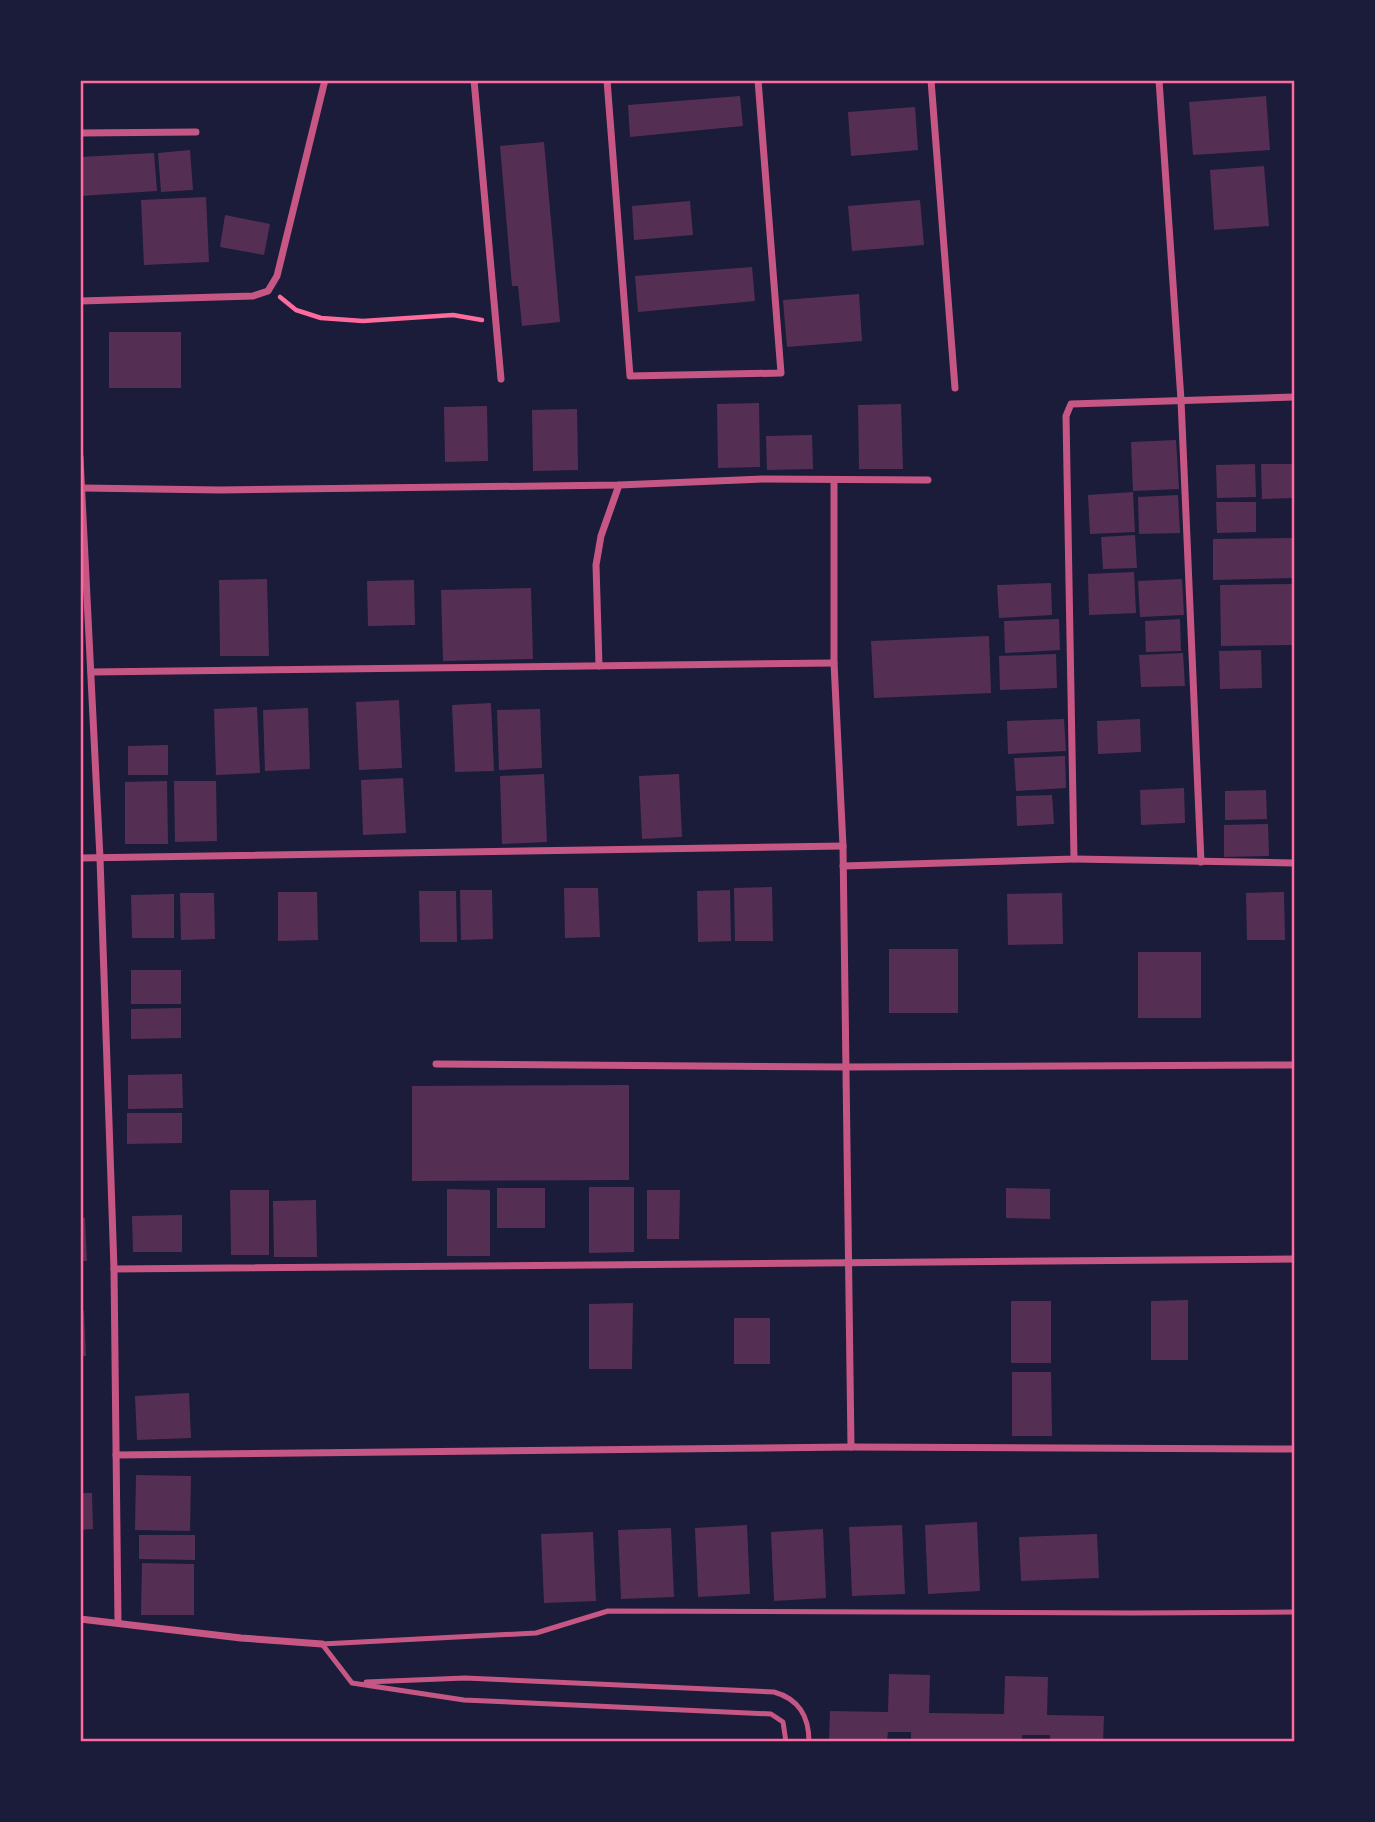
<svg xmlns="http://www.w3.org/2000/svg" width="1375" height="1822" viewBox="0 0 1375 1822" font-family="'Fira Sans',sans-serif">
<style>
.building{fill:#542f53}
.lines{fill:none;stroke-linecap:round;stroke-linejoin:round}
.path{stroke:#ff6b9d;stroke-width:4.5}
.service{stroke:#c65784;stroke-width:5}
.minor{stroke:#c65784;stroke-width:7}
.neatline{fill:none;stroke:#ff6b9d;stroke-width:2.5}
</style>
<rect width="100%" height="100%" fill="#1b1b3a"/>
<g class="building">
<polygon points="740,96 743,126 630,137 628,105"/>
<polygon points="1266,96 1270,150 1193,155 1189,102"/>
<polygon points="915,107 918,150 851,156 848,112"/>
<polygon points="544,142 560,322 522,326 518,286 512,286 500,146"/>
<polygon points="190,150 193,190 161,192 158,153"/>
<polygon points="154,153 157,191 80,196 80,157"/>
<polygon points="1264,166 1269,226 1214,230 1210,170"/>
<polygon points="206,197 209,262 144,265 141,200"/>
<polygon points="920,200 924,245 852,251 848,206"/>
<polygon points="690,201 693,235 634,240 632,206"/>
<polygon points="225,215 270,224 264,255 220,247"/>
<polygon points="752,267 755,301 638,312 635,276"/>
<polygon points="859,294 862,341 787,347 783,300"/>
<rect x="109" y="332" width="72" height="56"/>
<polygon points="759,403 760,467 718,468 717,404"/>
<polygon points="901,404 903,469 859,469 858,405"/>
<polygon points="487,406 488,461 445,462 444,407"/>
<polygon points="577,409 578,470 533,471 532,410"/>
<polygon points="812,435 813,469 767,470 766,436"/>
<polygon points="1176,440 1179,489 1133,491 1131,442"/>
<polygon points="1255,464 1256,497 1217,498 1216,465"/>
<polygon points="1261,464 1294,464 1294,498 1262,499"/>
<polygon points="1133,492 1135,532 1090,534 1088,495"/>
<polygon points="1178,495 1180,533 1139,534 1138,497"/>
<polygon points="1216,502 1256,502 1256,532 1217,533"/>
<polygon points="1135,535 1137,568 1103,569 1101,537"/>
<polygon points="1294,538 1294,578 1213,580 1213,539"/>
<polygon points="1134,572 1136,613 1089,615 1088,574"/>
<polygon points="267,579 269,656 220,656 219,580"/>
<polygon points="1182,579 1184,615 1140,617 1138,581"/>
<polygon points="414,580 415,625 368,626 367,581"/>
<polygon points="1051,583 1052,615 999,618 997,585"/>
<polygon points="1294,584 1294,645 1221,646 1220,585"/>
<polygon points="531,588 533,659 443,661 441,590"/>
<polygon points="1059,619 1060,650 1005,653 1004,621"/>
<polygon points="1180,619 1181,651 1146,652 1145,621"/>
<polygon points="989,636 991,693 874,698 871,641"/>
<polygon points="1261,650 1262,688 1220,689 1219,651"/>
<polygon points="1183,653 1185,686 1141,687 1139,655"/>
<polygon points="1056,654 1057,688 1000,690 999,656"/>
<polygon points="399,700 402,768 359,770 356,702"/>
<polygon points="491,703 494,771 455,772 452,705"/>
<polygon points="257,707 260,773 216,775 214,709"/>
<polygon points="308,708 310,769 265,771 263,710"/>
<polygon points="540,709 542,768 499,770 497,710"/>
<polygon points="1064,719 1066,751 1008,754 1007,721"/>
<polygon points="1140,719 1141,752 1098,754 1097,721"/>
<polygon points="168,745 168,775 128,775 128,746"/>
<polygon points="1065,756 1066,788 1016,791 1014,758"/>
<polygon points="544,774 547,842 502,844 500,776"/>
<polygon points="679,774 682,837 642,839 639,776"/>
<polygon points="403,778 406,833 363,835 361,780"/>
<polygon points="167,781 168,844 125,844 125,782"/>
<polygon points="174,781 216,781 217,841 175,842"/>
<polygon points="1184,788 1185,823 1141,825 1140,790"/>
<polygon points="1266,790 1267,819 1225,820 1225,791"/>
<polygon points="1052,795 1054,824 1017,826 1016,796"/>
<polygon points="1268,824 1269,856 1224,857 1224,825"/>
<polygon points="772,887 773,941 735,941 734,888"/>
<polygon points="564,888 598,888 600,937 565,938"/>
<polygon points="460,890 492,890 493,939 461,940"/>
<polygon points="730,890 731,941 698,942 697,891"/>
<polygon points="419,891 456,891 457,942 420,942"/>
<polygon points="278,892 317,892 318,940 278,941"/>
<polygon points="1284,892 1285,940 1247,940 1246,893"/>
<polygon points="180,893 214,893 215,939 181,940"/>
<polygon points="1062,893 1063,944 1008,945 1007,894"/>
<polygon points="174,894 174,938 132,938 131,895"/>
<rect x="889" y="949" width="69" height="64"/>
<rect x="1138" y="952" width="63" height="66"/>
<rect x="131" y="970" width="50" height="34"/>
<polygon points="181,1008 181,1038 131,1039 131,1009"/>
<polygon points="182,1074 183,1108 128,1109 128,1075"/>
<polygon points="629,1085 629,1180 412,1181 412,1086"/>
<polygon points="127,1113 182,1113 182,1143 127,1144"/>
<polygon points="589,1187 634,1187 634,1252 589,1253"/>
<rect x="497" y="1188" width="48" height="40"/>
<polygon points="1006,1188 1050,1189 1050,1219 1006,1218"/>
<polygon points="447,1189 490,1190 490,1256 447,1256"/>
<polygon points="230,1190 269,1190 269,1255 231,1255"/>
<polygon points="647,1190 680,1190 679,1239 647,1239"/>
<polygon points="316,1200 317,1257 274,1257 273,1201"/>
<polygon points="182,1215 182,1252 133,1252 132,1216"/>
<polygon points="80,1218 85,1218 87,1261 80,1261"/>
<polygon points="1188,1300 1188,1360 1151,1360 1151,1301"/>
<rect x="1011" y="1301" width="40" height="62"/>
<polygon points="633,1303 632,1369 589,1369 589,1304"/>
<polygon points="80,1311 84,1311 86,1356 80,1356"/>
<rect x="734" y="1318" width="36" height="46"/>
<polygon points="1012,1372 1051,1372 1052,1436 1012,1436"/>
<polygon points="189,1393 191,1438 137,1440 135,1396"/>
<polygon points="136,1475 191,1476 190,1531 135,1530"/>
<polygon points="80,1493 92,1493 93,1529 80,1530"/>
<polygon points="977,1522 980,1591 928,1594 925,1525"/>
<polygon points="747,1525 750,1594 698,1597 695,1528"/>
<polygon points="902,1525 905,1594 852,1596 849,1527"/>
<polygon points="671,1528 674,1597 621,1599 618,1530"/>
<polygon points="823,1529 826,1598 774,1601 771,1532"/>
<polygon points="593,1532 596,1601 544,1603 541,1534"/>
<polygon points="1097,1534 1099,1578 1021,1581 1019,1537"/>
<polygon points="139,1535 195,1535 195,1560 139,1559"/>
<polygon points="142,1563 194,1564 194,1615 141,1615"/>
<polygon points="889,1674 930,1675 929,1713 1004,1714 1005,1676 1048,1677 1047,1715 1104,1716 1103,1742 1050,1742 1050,1735 1022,1735 1022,1742 911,1742 911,1732 888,1732 887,1742 829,1742 830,1711 888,1712"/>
</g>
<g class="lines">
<polyline class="path" points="280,297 296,310 321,318 363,321 453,315 482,320"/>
<g class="service">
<polyline points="322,1644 536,1633 608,1611 1135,1613 1294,1612"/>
<polyline points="322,1644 352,1683 464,1700 771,1714 783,1722 786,1742"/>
<path d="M366,1682l99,-4 309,14c25,7 35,24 35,50"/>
</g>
<g class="minor">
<polyline points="474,80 501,379"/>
<polyline points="607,80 630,376 781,373 758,80"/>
<polyline points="931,80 955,388"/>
<polyline points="1159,80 1181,400 1201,862"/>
<polyline points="80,133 196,132"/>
<polyline points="80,301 253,296 268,291 277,276 325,80"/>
<polyline points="80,457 100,858 114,1269 118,1623"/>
<polyline points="834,481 834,663 843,846 851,1447"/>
<polyline points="82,488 220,490 619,485 763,479 928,480"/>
<polyline points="599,666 596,565 601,536 619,485"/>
<polyline points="91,672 834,663"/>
<polyline points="80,858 843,846"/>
<polyline points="1074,859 1294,863"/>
<polyline points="843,866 1074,859 1066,416 1071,404 1294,397"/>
<polyline points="436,1064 847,1067 1294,1065"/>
<polyline points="114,1269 1294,1259"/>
<polyline points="116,1455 851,1447 1294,1449"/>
<polyline points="80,1619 241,1638 322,1644"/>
</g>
</g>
<rect width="1375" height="1822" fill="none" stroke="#1b1b3a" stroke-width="164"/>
<rect x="82" y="82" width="1211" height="1658" class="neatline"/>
</svg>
